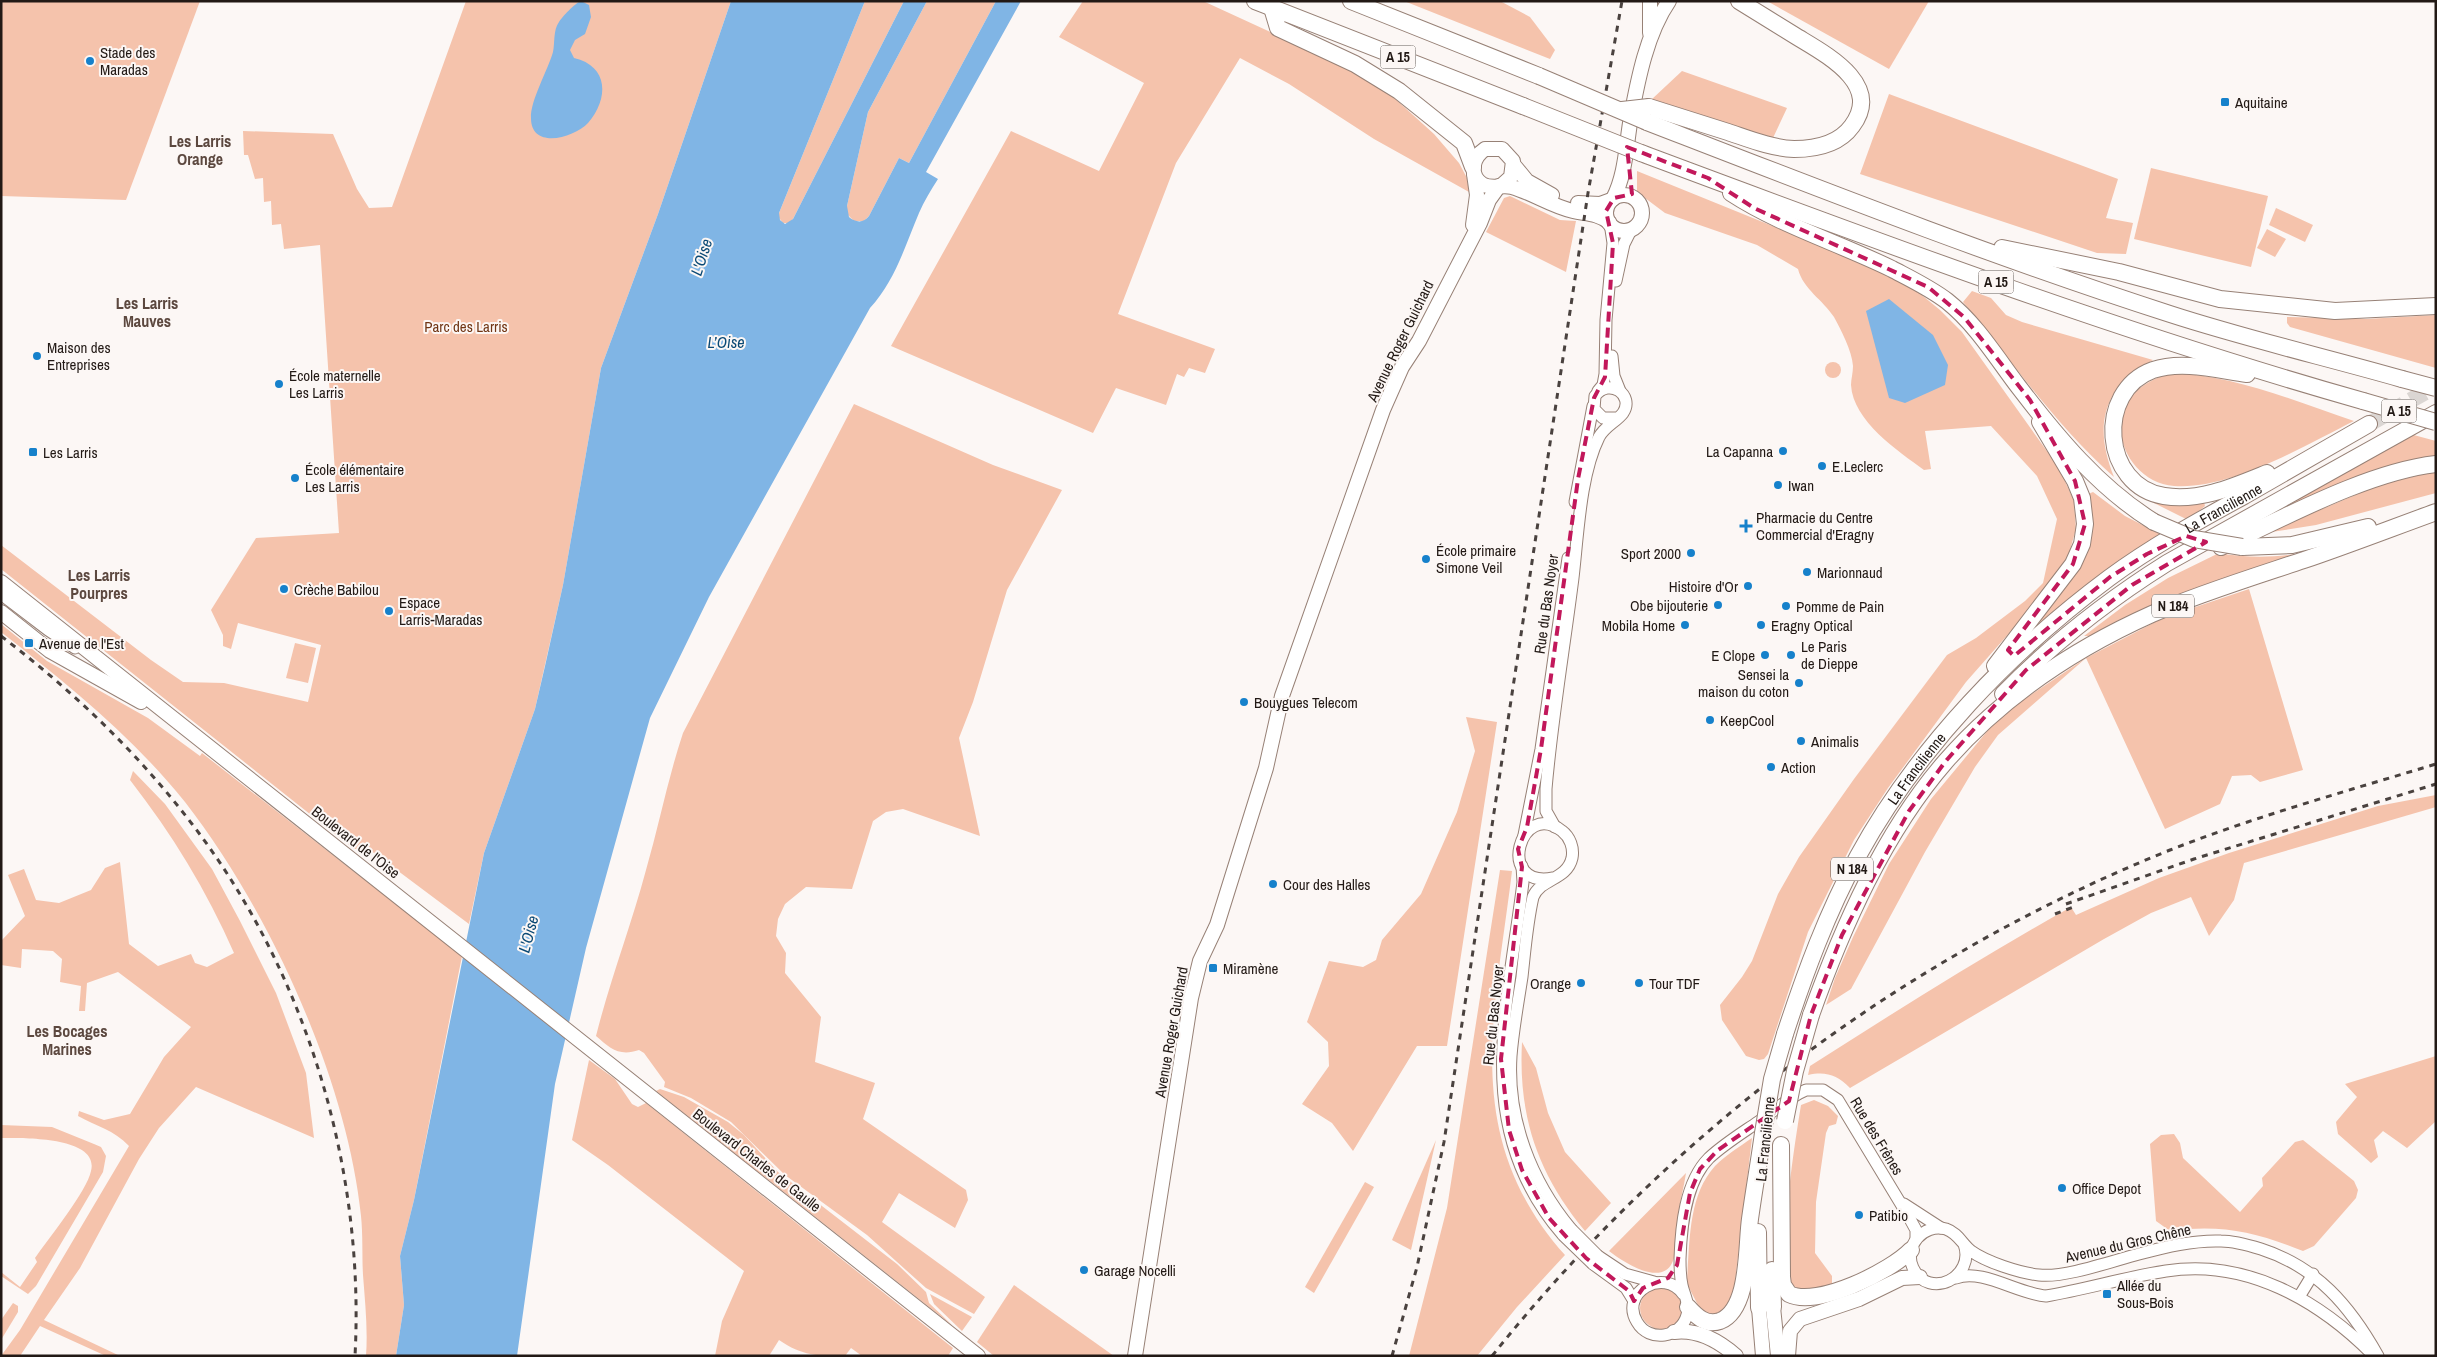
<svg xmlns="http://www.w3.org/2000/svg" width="2437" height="1357" viewBox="0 0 2437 1357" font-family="'Archivo Narrow',sans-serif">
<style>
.green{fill:#f5c3ac}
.water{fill:#80b5e5}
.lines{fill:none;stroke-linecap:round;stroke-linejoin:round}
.highway-tunnel{stroke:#dbd6d3;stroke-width:16;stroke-dasharray:16 8;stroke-linecap:butt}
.minor-casing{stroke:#978176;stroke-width:13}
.major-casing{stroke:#978176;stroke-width:16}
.highway-casing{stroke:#978176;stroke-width:18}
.minor{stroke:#fff;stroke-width:11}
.major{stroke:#fff;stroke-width:14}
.highway{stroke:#fff;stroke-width:16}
.rail{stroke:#4a423f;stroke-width:3;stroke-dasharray:6 6;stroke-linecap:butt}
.minor-bridge-casing{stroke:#978176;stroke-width:13;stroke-linecap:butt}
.highway-bridge-casing{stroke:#978176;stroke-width:18;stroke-linecap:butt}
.minor-bridge{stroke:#fff;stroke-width:11}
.highway-bridge{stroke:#fff;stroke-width:16}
.marked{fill:none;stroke:#c2185b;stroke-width:4;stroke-dasharray:10 6;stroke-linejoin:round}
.poi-dot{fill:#1681cb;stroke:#fcf7f5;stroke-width:2}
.labels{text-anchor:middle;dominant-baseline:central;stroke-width:4;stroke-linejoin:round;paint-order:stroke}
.shield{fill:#fcf7f5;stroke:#635c58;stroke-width:1}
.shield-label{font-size:14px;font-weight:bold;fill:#221915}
.poi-label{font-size:15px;fill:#221915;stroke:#fcf7f5;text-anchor:start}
.park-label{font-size:15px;fill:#713615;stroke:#fcf7f5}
.street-label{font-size:15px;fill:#221915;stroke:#fcf7f5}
.neighbourhood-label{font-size:16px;font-weight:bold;fill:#5c483f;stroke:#fcf7f5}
.water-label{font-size:16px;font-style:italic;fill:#0a4975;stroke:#fcf7f5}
</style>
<rect width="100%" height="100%" fill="#fcf7f5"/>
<g class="green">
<polygon points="1,1 200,1 126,200 1,196"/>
<polygon points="466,1 731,1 658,214 601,368 563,585 535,709 484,853 469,924 366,847 364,849 354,849 1,569 1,545 151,660 183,682 224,683 308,702 321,645 238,623 231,649 223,646 223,635 211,610 256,538 339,533 320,245 284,249 281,224 272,225 271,201 264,202 263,178 255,179 248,155 244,155 243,131 333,134 357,189 369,208 392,207"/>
<polygon points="865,1 904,1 793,219 789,223 783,223 779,218 779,213"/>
<polygon points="927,1 996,1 909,163 899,158 869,216 864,221 854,221 847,214 847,206 868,112"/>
<polygon points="1083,1 1203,1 1338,63 1392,96 1434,134 1459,163 1467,178 1469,192 1374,139 1289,84 1240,58 1176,163 1118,314 1215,349 1205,373 1189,368 1184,377 1177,374 1166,405 1116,388 1093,433 891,346 1011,131 1099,171 1144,83 1059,37"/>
<polygon points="1404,1 1500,1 1530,17 1555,50 1550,59"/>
<polygon points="1767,1 1929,1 1889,69"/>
<polygon points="1682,71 1787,108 1773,138 1651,100"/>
<polygon points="1889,94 2118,179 2106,218 2133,223 2126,254 2097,253 1860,174"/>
<polygon points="2151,168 2268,196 2251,267 2134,239"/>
<path d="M1637,171l232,94 43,22 28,23 22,22 97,136 15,33 2,28 -8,28 -34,48 -68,77 -78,106 -34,52 -46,92 -40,122 -4,5 -5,1 -13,-4 -24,-36 -2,-15 22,-28 10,-16 26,-67 21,-37 55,-78 93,-124 29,-17 49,-37 18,-18 14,-64 -20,-43 -46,-50 -66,5 6,38 -7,1c-26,-19 -71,-49 -73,-85 0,-6 2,-12 2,-19 -1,-15 -12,-36 -19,-49 -11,-17 -31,-28 -36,-48l-41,-24 -92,-32 -28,-21z"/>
<polygon points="1510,196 1560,220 1576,221 1566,272 1486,232 1504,198"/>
<polygon points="2276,208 2313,225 2305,242 2269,225"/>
<polygon points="2267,229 2286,239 2275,257 2257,248"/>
<path d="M1972,291l19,7 15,17 16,7 131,38c-50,27 -60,65 -39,117 -58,-52 -102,-115 -151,-175z"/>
<polygon points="2436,315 2436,368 2290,327 2287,323 2287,317 2290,317 2366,319"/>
<circle cx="1833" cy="370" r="8"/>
<path d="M2171,373c62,2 125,28 183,48 -50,25 -124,69 -180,65 -41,-3 -68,-52 -44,-87 9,-14 25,-21 41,-26z"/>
<path d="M854,404l139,61 69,25 -55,100 -34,112 -14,36 21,98 -77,-27 -17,3 -13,9 -21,68 -46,-2 -21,17 -7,15 -2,17 10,17 -1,20 36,44 -6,45 60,21 -12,36 103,71 2,10 -13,28 -56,-35 -17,29 103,75 -11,17 -48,-26 -59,-53 -82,-60 -54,-53 -40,-24 -27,-11 1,-5 -21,-29 -5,-3c-20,7 -29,-2 -43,-14 14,-56 35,-110 50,-166 13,-45 22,-92 37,-137z"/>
<polygon points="2410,434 2436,441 2436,458 2292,505 2293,501"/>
<polygon points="2436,471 2436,493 2316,525 2265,533 2379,485"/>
<polygon points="2093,492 2125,516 2162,535 2111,567 2033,628 2076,572 2088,494"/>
<polygon points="2142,497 2204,502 2205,506 2188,520"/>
<path d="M2219,553c28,5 54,5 83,0l-212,83h-6l41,-31 43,-27z"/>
<polygon points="2249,589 2303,770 2260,782 2251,775 2232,776 2220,804 2165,829 2086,658 1998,735 1975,767 1925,852 1851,989 1826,1005 1835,978 1853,937 1889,864 1931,799 1989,729 2020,702 2086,658 2163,618"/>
<path d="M1,624l46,37 101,57 52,38 2,-3 260,203 -48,244 -14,56 4,49 -8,51h-30c2,-27 -1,-54 -3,-81 -1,-19 0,-40 -2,-59 -14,-137 -92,-306 -176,-414 -52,-65 -119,-119 -184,-170z"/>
<polygon points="295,643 316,648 308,683 286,678"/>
<polygon points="1466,717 1497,722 1447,1046 1417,1046 1353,1151 1332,1123 1302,1104 1329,1066 1328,1042 1307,1022 1329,961 1363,967 1376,960 1382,940 1421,894 1457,812 1475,751"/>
<path d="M133,771l32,33 47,65 28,52 36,72 30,80 8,65 -118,-51 -37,41 -20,31 -59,109 -36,52 76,36h-14l-66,-30 -20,30h-19l19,-26 109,-184c-15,-16 -33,-20 -51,-30l1,-5 25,9 26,-6 34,-57 27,-30 -73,-55 -31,11 -2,28h-6l2,-25 -21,-4 2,-23 -9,-8 -31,-2 -1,19 -20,-3v-24l24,-25 -17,-41 16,-6 12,31 23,3 32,-13 14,-22 15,-6 9,82 29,22 33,-12 4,9 12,4 27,-14c-27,-62 -62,-119 -104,-173z"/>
<path d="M2436,795v12l-192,56 -10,37 -25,36 -18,-39 -40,16 -47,26 -254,149c-13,-13 -24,-17 -42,-13l2,-9c86,-55 172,-109 261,-159l5,8 83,-37 70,-25 149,-47z"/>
<path d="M1500,870l12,1c-17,143 -53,265 53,384l-48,52 -40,49h-68l38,-148z"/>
<path d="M1522,1042l14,26 12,45 17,39 46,51 -26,28c-47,-57 -67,-114 -63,-189z"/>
<polygon points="2436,1056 2436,1121 2407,1148 2383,1131 2374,1140 2378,1157 2371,1163 2338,1134 2336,1122 2357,1097 2345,1084"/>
<path d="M589,1060l26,19 17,25 6,3 8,-4 307,245 -5,8h-86l-11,-8 -6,8c-27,0 -43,0 -66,-16l-10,16h-54l7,-35 22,-50 -136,-106 -36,-25z"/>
<polygon points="660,1089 684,1097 728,1122 744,1135 778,1172 897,1264 926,1292 929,1303 953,1326 656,1091"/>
<path d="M1814,1100l14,6 10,10 -2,8 -7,2 -3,7 -10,69 -1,51 17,23v12c-10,0 -33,6 -40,-4 -17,-21 4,-148 9,-179z"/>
<path d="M1,1125l51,2 42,17 7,3 5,9 -3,16 -67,114 -8,8 -27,-18v-4l19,15 17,-25 -2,-4c14,-20 52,-67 56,-87 9,-35 -70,-33 -90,-33z"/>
<path d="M2174,1134l6,9 3,15 57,54 23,-26 -1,-8 33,-36 8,-2 51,41 4,9 -2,8 -42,48 -11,5c-47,-19 -82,-27 -133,-20l-14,-10 -6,-77 11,-9z"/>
<path d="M1752,1138l-19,161c-10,14 -16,18 -32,12l-16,-31 2,-1c3,-38 1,-83 28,-113 11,-11 24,-19 37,-28z"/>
<polygon points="1436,1140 1411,1250 1392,1240"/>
<path d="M1686,1173c-2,14 -6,28 -8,42 -2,14 0,29 -4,43 -9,32 -51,4 -65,-7z"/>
<polygon points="1365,1182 1374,1187 1314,1293 1305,1287"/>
<polygon points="1014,1285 1114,1356 994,1356 977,1342"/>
<circle cx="1661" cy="1308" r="21"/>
<polygon points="930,1294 972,1317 962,1331 934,1304"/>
<polygon points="13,1303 18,1306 18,1312 1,1340 1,1320"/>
</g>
<g class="water">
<path d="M581,1l8,4 2,12 -6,17 -10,6 -5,10 4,8c35,8 35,41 14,65 -14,15 -57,27 -57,-5 -1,-17 17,-48 22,-66 2,-9 0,-22 6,-30 3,-5 16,-19 22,-21z"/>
<path d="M731,1h134l-86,212 1,7 5,4 8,-5 111,-218h23l-59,111 -21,94 2,11c7,6 15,6 20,-1l30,-58 10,5 87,-162h25l-95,171 12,7c-7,11 -14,22 -19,34 -14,33 -24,68 -49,95l-161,289 -59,121 -64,230 -31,136 -38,272h-121l8,-51 -4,-49 14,-56 70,-347 51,-144 10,-43 18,-81 38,-217 57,-154z"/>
<polygon points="1889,299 1933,335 1948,365 1945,385 1905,403 1889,398 1866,311"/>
</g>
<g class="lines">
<polyline class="highway-tunnel" points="2369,424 2436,386"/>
<defs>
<g id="minor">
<polyline points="1616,281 1624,244 1632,228"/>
<polyline points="1612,356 1614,376 1620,391"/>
<polyline points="1598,391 1603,385 1605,374 1606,320 1613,243 1610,223"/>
<polyline points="1575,502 1593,406"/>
<polyline points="1,594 48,630 75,648"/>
<path d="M1555,827l-9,-16v-22c6,-70 18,-140 27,-211 5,-42 7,-103 26,-141 6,-11 17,-15 24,-24 12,-18 -14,-36 -28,-17l-1,13 9,9h13"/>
<polyline points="1524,835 1541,749 1568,558"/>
<path d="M1522,866l1,16c-15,126 -53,246 40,353"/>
<path d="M1553,878c-58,11 -33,-80 9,-47 8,6 12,17 10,27 -5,22 -31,20 -39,39 -6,26 -8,53 -11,80 -4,26 -9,53 -11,79 -4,63 20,125 60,173"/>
<polyline points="1904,1204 1941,1228"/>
<path d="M1964,1244c12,33 -35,57 -51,24 -10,-21 10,-45 33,-39 12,4 16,15 25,22 15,11 49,22 68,24 26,3 73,-14 100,-21 26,-7 54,-14 82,-13 13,0 27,4 40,8 56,18 89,57 117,107"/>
<polyline points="1598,1256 1625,1274 1654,1282"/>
<polyline points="1593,1264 1626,1288 1634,1301"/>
<path d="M1956,1278c26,-10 62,16 90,18 41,-7 80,-19 120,-25 80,-13 154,30 208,85"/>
<path d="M1683,1294c-19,-27 -64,-2 -46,28 12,21 44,16 50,-7 3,-11 -3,-20 -5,-30 -2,-9 -2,-17 -2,-26 1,-32 5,-77 29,-101 15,-14 33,-25 49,-36 15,-10 31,-25 48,-32h17l15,10 72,119 6,11v9"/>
<polyline points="2299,1297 2313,1274"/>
</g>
<g id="major">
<polyline points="1650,1 1650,33"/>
<polyline points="1513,164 1527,181 1552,195"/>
<path d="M1501,186l10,-9 2,-16 -11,-12h-17c-12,8 -17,25 -3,35 10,6 20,0 30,3 21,6 39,19 61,24 13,3 24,2 36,11"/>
<circle cx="1624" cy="213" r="18"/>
<path d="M1613,199c13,-25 13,-54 18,-82 7,-38 16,-84 38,-116"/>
<polyline points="1578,203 1600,204 1611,200"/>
<polyline points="1473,225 1477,195 1474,174"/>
<polyline points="1,582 978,1356"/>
<polyline points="1,612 50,651 141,702"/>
<polyline points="1773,1307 1778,1356"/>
<polyline points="1759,1308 1763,1356"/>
<path d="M1674,1332c24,-3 45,9 62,24"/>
<polyline points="1135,1356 1191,998 1200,961 1217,925 1266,768 1282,696 1383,410 1402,367 1419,341 1480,223 1489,200 1499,186"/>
<polyline points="1788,1356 1790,1331 1800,1319 1859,1299 1902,1278 1920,1277"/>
</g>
<g id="highway">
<polyline points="1255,1 1523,106"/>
<polyline points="1351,1 1539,76"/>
<polyline points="1272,8 1278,28 1355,64 1399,91 1464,143 1473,167"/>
<path d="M1649,107c26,8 53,17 79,25 21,7 43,16 66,17 21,0 45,-5 58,-23 32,-43 -29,-73 -58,-91 -18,-11 -37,-23 -55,-34"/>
<path d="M1647,122c173,67 346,135 523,192 77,25 155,43 232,65"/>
<path d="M1641,153c238,89 478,179 722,248"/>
<path d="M1731,193c49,32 108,50 161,76 19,10 38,19 55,32 29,23 49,56 71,85 39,51 81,102 136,136"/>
<polyline points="2002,248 2119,272 2220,299 2335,311 2436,306"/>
<path d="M2247,374c-29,-4 -65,-14 -94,-4 -58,21 -51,116 11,126 35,6 71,-10 103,-23"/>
<path d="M2221,547c63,-29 146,-75 215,-83"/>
<polyline points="2242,547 2292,545 2368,527"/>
<polyline points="1995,666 2073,564 2082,544 2085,524 2082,498 2075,481 2040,422"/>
<path d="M2003,694c49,-50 105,-94 164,-131l269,-150"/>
<path d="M1811,1015c31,-87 73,-183 135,-254 56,-64 128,-112 206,-147 49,-21 101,-37 152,-54 44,-15 88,-32 132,-48"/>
<path id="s1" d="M1785,1034c20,-61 42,-121 73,-178 59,-108 153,-205 251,-278 42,-31 89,-57 135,-82 42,-24 84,-48 125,-72"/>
<path d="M1781,1145l1,132 1,8 6,9c28,14 102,-23 122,-44"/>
<polyline points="1758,1232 1759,1308"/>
<polyline points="1772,1270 1773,1307"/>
<path d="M1688,1307c8,9 18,19 32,14 30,-12 26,-75 30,-102 4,-29 9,-57 13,-86"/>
</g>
</defs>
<use href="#minor" class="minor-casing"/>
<use href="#major" class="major-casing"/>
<use href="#highway" class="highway-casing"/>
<use href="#minor" class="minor"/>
<use href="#major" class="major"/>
<use href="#highway" class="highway"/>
<g class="rail">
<path d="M1,636c72,55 136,116 191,188 115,149 173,345 163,532"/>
<polyline points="2066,904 2194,859 2436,784"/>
<polyline points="2055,914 2076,906"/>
<polyline points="1392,1356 1417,1267 1444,1142 1588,193 1622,1"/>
<path d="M1492,1356c179,-224 412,-399 678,-506 87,-34 177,-59 266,-86"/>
</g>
<defs>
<g id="minor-bridge">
<polyline points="1571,1229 1598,1256"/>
<polyline points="1563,1235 1593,1264"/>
</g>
<g id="highway-bridge">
<polyline points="1539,76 1647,122"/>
<polyline points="1523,106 1641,153"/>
<polyline points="1622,110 1649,107"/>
<polyline points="2402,379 2436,388"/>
<polyline points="2363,401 2436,422"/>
<polyline points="2154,522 2194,539 2242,547"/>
<polyline points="1785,1121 1795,1071 1811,1015"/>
<polyline points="1763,1133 1772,1079 1785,1034"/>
</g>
</defs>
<use href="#minor-bridge" class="minor-bridge-casing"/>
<use href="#highway-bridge" class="highway-bridge-casing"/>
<use href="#minor-bridge" class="minor-bridge"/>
<use href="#highway-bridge" class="highway-bridge"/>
</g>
<path class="marked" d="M1627,147l81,31 46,30 174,79 36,30 66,83 45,81 10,43 -12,40 -65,86 6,6 96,-79 37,-23 39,-18 20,6 -74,43 -106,85 -81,92 -36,49 -67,124 -31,80 -22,86 -71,49 -18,19 -10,24 -13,72 -9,13 -25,10 -9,13 -5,-10 -43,-33 -37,-40 -27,-48 -13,-40 -8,-71 21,-192 -4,-18 9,-22 14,-78 37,-270 16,-81 11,-21 8,-134 -7,-32 8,-13 18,-4z"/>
<g class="poi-dot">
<circle cx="90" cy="61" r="5"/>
<rect x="2220" y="97" width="10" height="10" rx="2.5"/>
<circle cx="37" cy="356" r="5"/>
<circle cx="279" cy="384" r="5"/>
<circle cx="1783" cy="451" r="5"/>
<rect x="28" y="447" width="10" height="10" rx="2.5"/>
<circle cx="1822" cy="466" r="5"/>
<circle cx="295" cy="478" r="5"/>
<circle cx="1778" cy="485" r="5"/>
<path d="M1743.5 518.5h5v5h5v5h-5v5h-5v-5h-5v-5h5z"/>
<circle cx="1691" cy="553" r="5"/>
<circle cx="1426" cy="559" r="5"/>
<circle cx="1807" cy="572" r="5"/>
<circle cx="1748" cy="586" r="5"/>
<circle cx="284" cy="589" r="5"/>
<circle cx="1718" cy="605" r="5"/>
<circle cx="1786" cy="606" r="5"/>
<circle cx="389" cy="611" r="5"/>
<circle cx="1685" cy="625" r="5"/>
<circle cx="1761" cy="625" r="5"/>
<rect x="24" y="638" width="10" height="10" rx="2.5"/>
<circle cx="1765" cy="655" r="5"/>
<circle cx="1791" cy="655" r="5"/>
<circle cx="1799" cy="683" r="5"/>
<circle cx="1244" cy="702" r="5"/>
<circle cx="1710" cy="720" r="5"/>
<circle cx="1801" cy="741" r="5"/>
<circle cx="1771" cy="767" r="5"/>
<circle cx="1273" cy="884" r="5"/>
<rect x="1208" y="963" width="10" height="10" rx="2.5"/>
<circle cx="1581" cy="983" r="5"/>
<circle cx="1639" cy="983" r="5"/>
<circle cx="2062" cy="1188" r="5"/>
<circle cx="1859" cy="1215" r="5"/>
<circle cx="1084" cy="1270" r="5"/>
<rect x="2102" y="1289" width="10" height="10" rx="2.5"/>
</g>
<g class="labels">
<g class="shield">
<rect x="1380.5" y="45.5" width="35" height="23" rx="4"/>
<rect x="1978.5" y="270.5" width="35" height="23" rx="4"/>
<rect x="2381.5" y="399.5" width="35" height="23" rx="4"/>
<rect x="2152" y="594.5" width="42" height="23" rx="4"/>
<rect x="1831" y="857.5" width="42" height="23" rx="4"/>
</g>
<g class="shield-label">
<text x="1398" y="57">A 15</text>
<text x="1996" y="282">A 15</text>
<text x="2399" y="411">A 15</text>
<text x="2173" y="606">N 184</text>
<text x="1852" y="869">N 184</text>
</g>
<g class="poi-label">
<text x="100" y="52">Stade des<tspan x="100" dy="17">Maradas</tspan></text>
<text x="2235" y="102">Aquitaine</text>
<text x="47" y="347">Maison des<tspan x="47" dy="17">Entreprises</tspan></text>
<text x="289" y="375">École maternelle<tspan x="289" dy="17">Les Larris</tspan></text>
<text x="1773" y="451" text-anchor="end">La Capanna</text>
<text x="43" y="452">Les Larris</text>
<text x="1832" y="466">E.Leclerc</text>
<text x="305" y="469">École élémentaire<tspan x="305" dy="17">Les Larris</tspan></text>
<text x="1788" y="485">Iwan</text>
<text x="1756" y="517">Pharmacie du Centre<tspan x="1756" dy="17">Commercial d'Eragny</tspan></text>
<text x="1436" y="550">École primaire<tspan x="1436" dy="17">Simone Veil</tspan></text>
<text x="1681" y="553" text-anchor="end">Sport 2000</text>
<text x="1817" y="572">Marionnaud</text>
<text x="1738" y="586" text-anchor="end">Histoire d'Or</text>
<text x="294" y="589">Crèche Babilou</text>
<text x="399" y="602">Espace<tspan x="399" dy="17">Larris-Maradas</tspan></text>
<text x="1708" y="605" text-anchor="end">Obe bijouterie</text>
<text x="1796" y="606">Pomme de Pain</text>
<text x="1675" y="625" text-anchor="end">Mobila Home</text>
<text x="1771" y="625">Eragny Optical</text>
<text x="39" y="643">Avenue de l'Est</text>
<text x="1801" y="646">Le Paris<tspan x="1801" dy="17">de Dieppe</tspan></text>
<text x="1755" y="655" text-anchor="end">E Clope</text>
<text x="1789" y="674" text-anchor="end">Sensei la<tspan x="1789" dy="17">maison du coton</tspan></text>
<text x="1254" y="702">Bouygues Telecom</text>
<text x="1720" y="720">KeepCool</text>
<text x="1811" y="741">Animalis</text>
<text x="1781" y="767">Action</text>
<text x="1283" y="884">Cour des Halles</text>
<text x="1223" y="968">Miramène</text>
<text x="1571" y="983" text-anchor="end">Orange</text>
<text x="1649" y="983">Tour TDF</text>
<text x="2072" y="1188">Office Depot</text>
<text x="1869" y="1215">Patibio</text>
<text x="1094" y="1270">Garage Nocelli</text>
<text x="2117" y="1285">Allée du<tspan x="2117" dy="17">Sous-Bois</tspan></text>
</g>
<g class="park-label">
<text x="466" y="326">Parc des Larris</text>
</g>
<g class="street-label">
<text transform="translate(1400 341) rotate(-64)">Avenue Roger Guichard</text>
<text stroke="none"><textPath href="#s1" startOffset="704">La Francilienne</textPath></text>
<text transform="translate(1546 604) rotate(-82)">Rue du Bas Noyer</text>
<text stroke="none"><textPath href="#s1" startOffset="298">La Francilienne</textPath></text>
<text transform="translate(356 842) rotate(38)">Boulevard de l'Oise</text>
<text transform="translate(1493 1015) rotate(-84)">Rue du Bas Noyer</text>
<text transform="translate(1171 1032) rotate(-80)">Avenue Roger Guichard</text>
<text transform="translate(1877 1136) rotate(59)">Rue des Frênes</text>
<text transform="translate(1765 1139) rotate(-84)">La Francilienne</text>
<text transform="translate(757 1160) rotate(38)">Boulevard Charles de Gaulle</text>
<text transform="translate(2128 1243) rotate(-13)">Avenue du Gros Chêne</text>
</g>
<g class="neighbourhood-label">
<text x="200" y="141">Les Larris<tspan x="200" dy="18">Orange</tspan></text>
<text x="147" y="303">Les Larris<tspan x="147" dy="18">Mauves</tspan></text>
<text x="99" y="575">Les Larris<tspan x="99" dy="18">Pourpres</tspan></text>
<text x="67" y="1031">Les Bocages<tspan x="67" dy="18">Marines</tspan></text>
</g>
<g class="water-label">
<text transform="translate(701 257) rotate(-72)">L'Oise</text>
<text x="726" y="342">L’Oise</text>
<text transform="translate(528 934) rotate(-75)">L'Oise</text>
</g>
</g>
<rect width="2437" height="1357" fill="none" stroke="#221915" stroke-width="5"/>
</svg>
